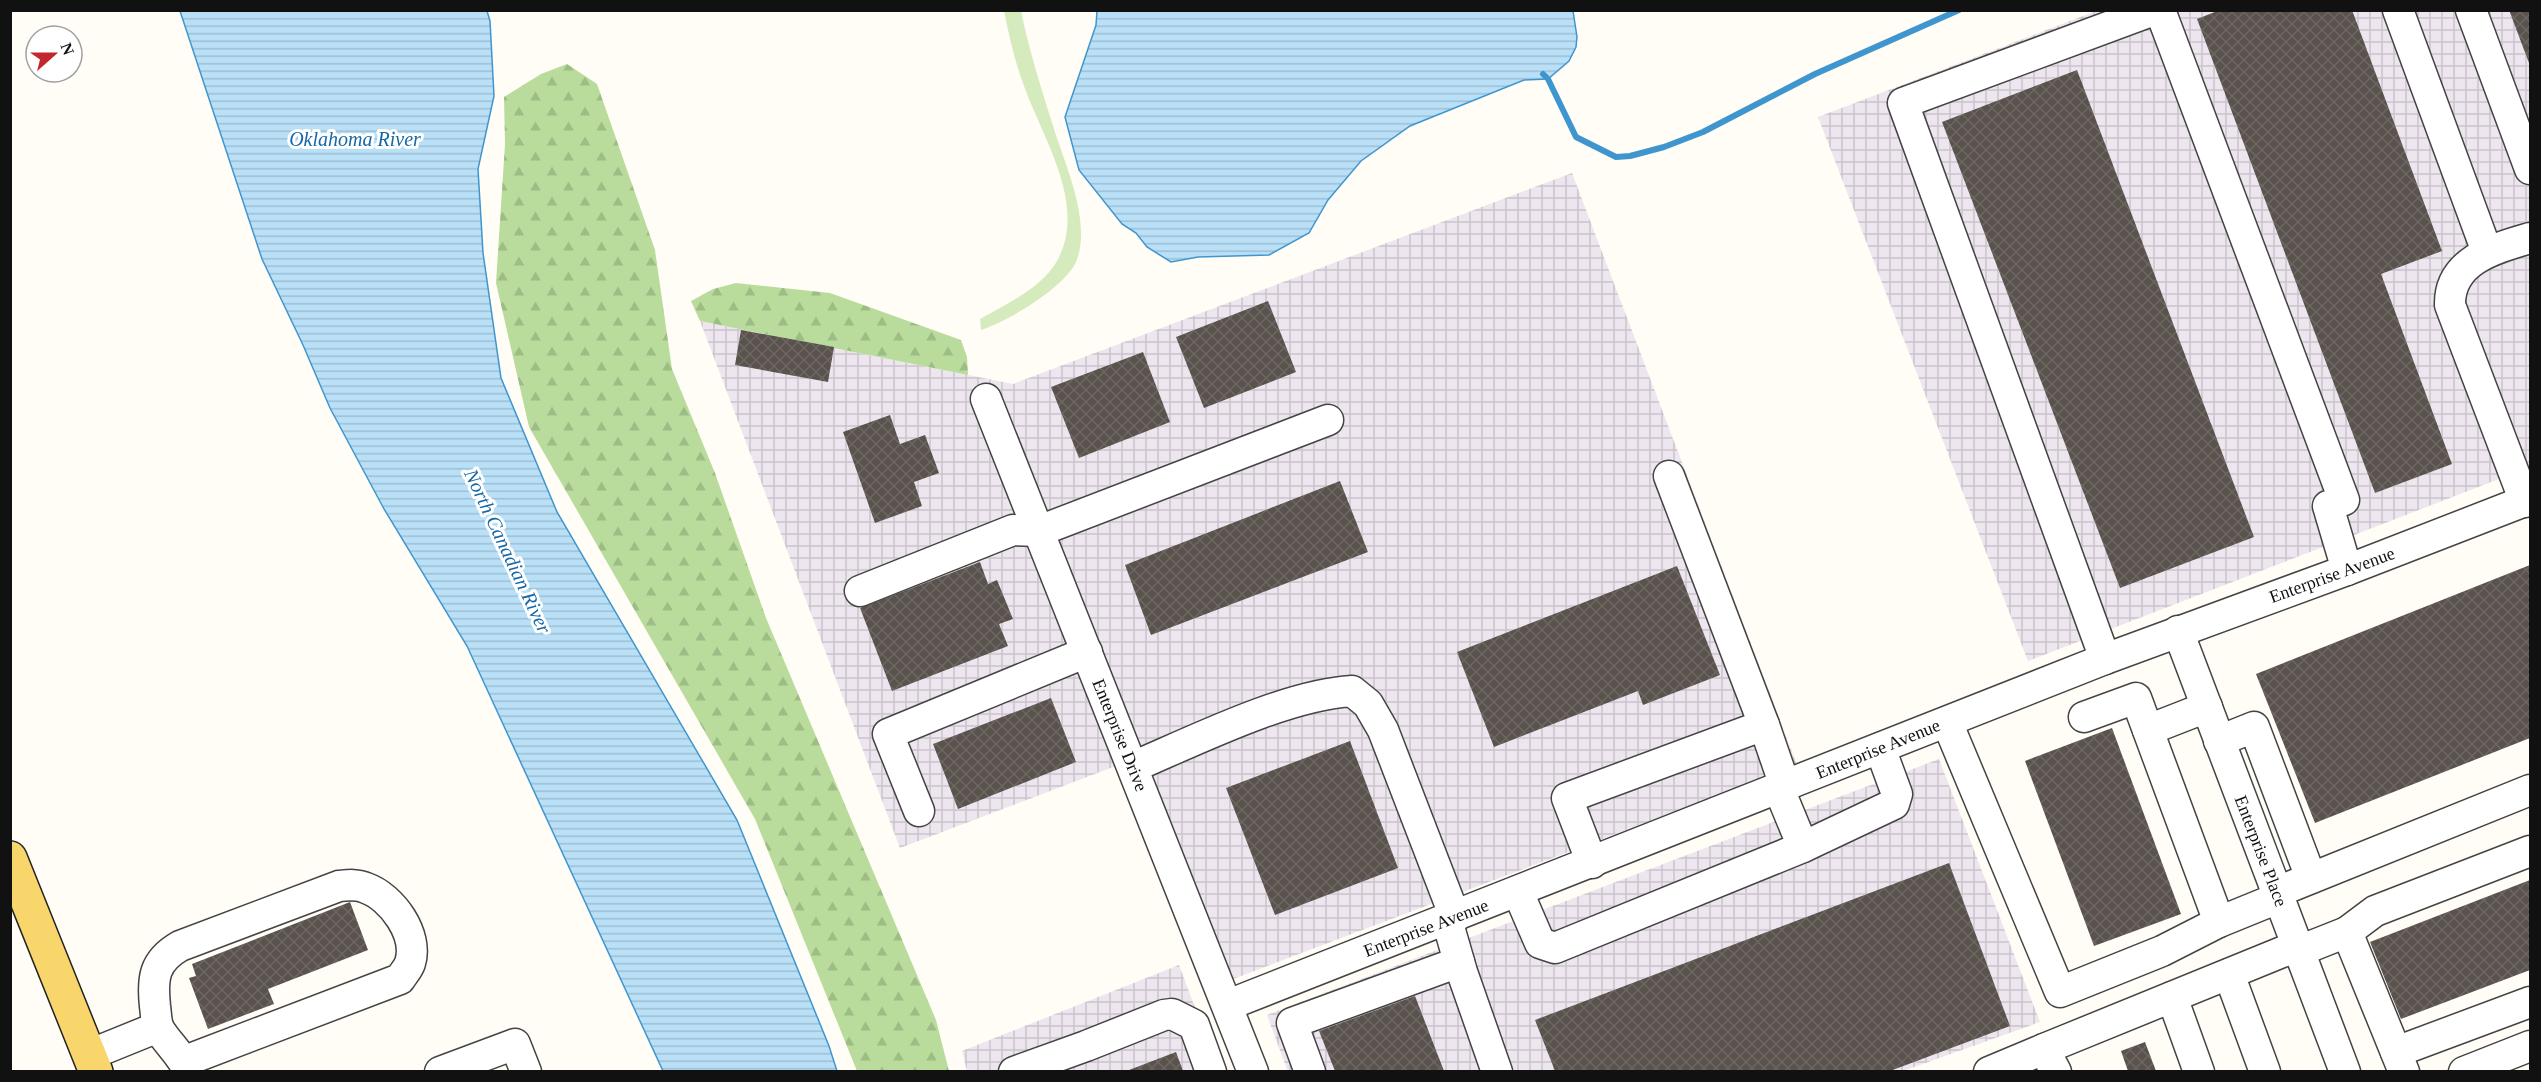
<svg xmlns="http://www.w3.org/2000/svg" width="2541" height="1082" viewBox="0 0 2541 1082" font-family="Georgia,serif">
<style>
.industrial{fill:url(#industrial-grid)}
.grass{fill:#d5ebbd}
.forest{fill:url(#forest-firs)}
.water{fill:url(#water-rules);stroke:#3f96cf;stroke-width:1.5}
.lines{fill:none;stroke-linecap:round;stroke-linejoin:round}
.stream{stroke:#3f96cf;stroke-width:6}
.building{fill:url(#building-cross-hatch)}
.minor-casing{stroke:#444;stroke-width:33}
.major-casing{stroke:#222;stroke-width:36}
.minor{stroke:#fff;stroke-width:30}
.major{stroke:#f9d66b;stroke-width:33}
.labels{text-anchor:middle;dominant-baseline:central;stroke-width:6;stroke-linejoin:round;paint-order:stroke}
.street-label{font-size:18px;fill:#111;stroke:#fff}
.water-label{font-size:20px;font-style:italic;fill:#1768a6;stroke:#fff}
</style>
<defs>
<pattern id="industrial-grid" width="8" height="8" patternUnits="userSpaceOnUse" patternTransform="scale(1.5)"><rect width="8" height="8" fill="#eee6ef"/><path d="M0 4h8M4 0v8" fill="none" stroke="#cbc4cc"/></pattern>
<pattern id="forest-firs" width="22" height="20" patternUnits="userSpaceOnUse" patternTransform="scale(1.5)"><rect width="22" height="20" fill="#b9dc9c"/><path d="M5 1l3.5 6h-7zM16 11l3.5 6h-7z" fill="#9ebc85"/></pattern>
<pattern id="water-rules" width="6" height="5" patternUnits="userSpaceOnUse" patternTransform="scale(1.5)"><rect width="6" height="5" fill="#b9e0f7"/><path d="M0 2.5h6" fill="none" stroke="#9ebfd3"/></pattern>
<pattern id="building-cross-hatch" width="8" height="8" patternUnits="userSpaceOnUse" patternTransform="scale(1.5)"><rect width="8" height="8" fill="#5a524d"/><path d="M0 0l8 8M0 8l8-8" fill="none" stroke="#6d6662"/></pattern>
</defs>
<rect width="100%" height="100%" fill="#fffdf5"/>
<g class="industrial">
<polygon points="2096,11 2530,11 2530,467 2028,661 1818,117"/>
<polygon points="1572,173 1797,765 1228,981 1142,756 900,848 700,321 1013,384"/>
<polygon points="1939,759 2040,1022 1903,1071 1288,1072 1267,1015"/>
<polygon points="1179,965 1219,1071 967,1071 962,1051"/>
</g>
<path class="grass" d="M1004,11h17c8,39 21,80 33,118 12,38 38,94 22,133 -11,25 -69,60 -95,68l-1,-11c26,-15 62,-31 77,-58 31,-56 -14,-122 -33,-175 -9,-24 -15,-50 -20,-75z"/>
<g class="forest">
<polygon points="567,64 597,84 655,250 672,369 715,473 766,618 936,1020 949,1071 857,1071 755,819 529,427 496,283 505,144 504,97 541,74"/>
<polygon points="736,283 830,293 961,340 967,357 968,375 700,321 691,301 713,289"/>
</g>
<g class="water">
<polygon points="180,11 487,11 490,21 494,96 478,169 483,253 501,378 557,512 737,820 829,1046 837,1071 663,1071 467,646 384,509 330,408 303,345 262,259"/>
<polygon points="1097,11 1573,11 1577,37 1576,47 1569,61 1548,79 1524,80 1410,126 1361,161 1328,200 1309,233 1269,255 1198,257 1171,262 1147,247 1136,233 1122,224 1079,170 1065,117 1096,25"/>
</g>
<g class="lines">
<polyline class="stream" points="1543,74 1548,79 1576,137 1616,157 1630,156 1664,147 1703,132 1815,74 1959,10"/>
</g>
<g class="building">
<polygon points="2220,10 2352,10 2442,251 2381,274 2452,464 2375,493 2197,19"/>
<polygon points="2509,10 2530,10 2530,63 2529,63"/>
<polygon points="2077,70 2254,537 2120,588 1942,122"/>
<polygon points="1268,301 1296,372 1204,408 1176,337"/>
<polygon points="741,330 834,347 828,382 735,365"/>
<polygon points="1143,352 1170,422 1079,458 1051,387"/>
<polygon points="890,415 900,444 925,435 939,473 914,482 922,506 875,523 843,432"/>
<polygon points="1340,481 1368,552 1151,635 1125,565"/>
<polygon points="980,562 988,584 997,580 1013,619 999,624 1008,646 892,691 860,608"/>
<polygon points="2530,565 2530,738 2315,823 2256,674"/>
<polygon points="1677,566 1720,675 1643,705 1638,691 1494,747 1457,652"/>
<polygon points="1051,698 1076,762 958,809 933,744"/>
<polygon points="2112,728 2181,914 2094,946 2025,761"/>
<polygon points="1350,741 1398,868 1275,915 1226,788"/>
<polygon points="1949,863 2010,1026 1890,1071 1555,1071 1535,1020"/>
<polygon points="2530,880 2530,970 2401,1019 2370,942"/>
<polygon points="350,902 368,950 268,989 274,1004 208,1029 189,978 196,976 192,964"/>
<polygon points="1415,996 1444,1071 1335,1071 1319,1031"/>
<polygon points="2145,1042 2156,1071 2128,1071 2121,1051"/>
<polygon points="1176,1052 1183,1071 1129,1071 1129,1070"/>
</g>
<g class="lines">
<defs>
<g id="minor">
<polyline points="2160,10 2344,500 2328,506 2347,570"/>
<polyline points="2398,10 2487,252"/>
<polyline points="2471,10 2530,169"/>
<polyline points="986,399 1253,1072"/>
<polyline points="1669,476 1764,725"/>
<path d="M2525,502l-75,-197c-1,-45 46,-57 80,-67"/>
<polyline points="860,591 1013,530 1039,531 1328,420"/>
<polyline points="2178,631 2345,1072"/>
<polyline points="2105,659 1903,103 2154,10"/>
<polyline points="2084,717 2136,698 2219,922"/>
<polyline points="1947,722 2060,992 2162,951 2219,922 2278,898"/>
<polyline points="2148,730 2207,707"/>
<polyline points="2219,741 2254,727 2311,878"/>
<path d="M1133,767c63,-27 153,-72 219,-76l16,13 15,26 72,187"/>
<polyline points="919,811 888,734 1087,652"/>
<polyline points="1803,847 1894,804 1897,794 1880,748"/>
<polyline points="1592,863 1567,798 1764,725 1785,786"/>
<polyline points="1518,892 1540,943 1555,948 1803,847 1779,789"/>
<polyline points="2277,892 2530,790"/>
<polyline points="1447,920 1462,972 1497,1072"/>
<polyline points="2347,932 2375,911 2530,851"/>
<polyline points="2299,951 2347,932 2404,1072"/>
<polyline points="2229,974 2265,1072"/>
<polyline points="2172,997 2199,1072"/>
<polyline points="1228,1005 2105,659 2347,570 2530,499"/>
<polyline points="2044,1049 2297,946"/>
<polyline points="2396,1052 2530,1002"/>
<polyline points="89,1055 158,1027"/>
<path d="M185,1061l215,-82c3,-5 8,-10 10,-16 9,-28 -18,-66 -44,-75 -9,-4 -17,-3 -27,-2l-159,60c-26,15 -28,32 -25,60 1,7 1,17 4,23 9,15 23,26 30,43"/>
<polyline points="440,1072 515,1044 526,1072"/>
<polyline points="1014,1072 1086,1046 1164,1015 1172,1014 1194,1025 1211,1072"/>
<polyline points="1310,1072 1292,1023 1459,962"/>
<polyline points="1989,1072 2044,1049 2056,1072"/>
<polyline points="2464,1072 2530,1046"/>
</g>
<polyline id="major" points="10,858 96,1072"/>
</defs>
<use href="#minor" class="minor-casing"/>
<use href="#major" class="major-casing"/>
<use href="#minor" class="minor"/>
<use href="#major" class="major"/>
</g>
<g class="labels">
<g class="street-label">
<text transform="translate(2332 575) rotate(-20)">Enterprise Avenue</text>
<text transform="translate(1120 735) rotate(68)">Enterprise Drive</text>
<text transform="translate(1878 749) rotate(-22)">Enterprise Avenue</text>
<text transform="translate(2261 851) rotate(69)">Enterprise Place</text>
<text transform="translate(1426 928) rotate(-21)">Enterprise Avenue</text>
</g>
<g class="water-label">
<text x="355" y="139">Oklahoma River</text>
<text transform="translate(508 551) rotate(65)">North Canadian River</text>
</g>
</g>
<rect width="2541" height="1082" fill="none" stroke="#111111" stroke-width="24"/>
<g transform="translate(54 54) rotate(69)"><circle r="28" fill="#ffffff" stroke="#a0a0a0" stroke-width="1.5"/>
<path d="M0-4.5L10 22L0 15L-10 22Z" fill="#c4262e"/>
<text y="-9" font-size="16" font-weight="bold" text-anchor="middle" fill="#111111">N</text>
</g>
</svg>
